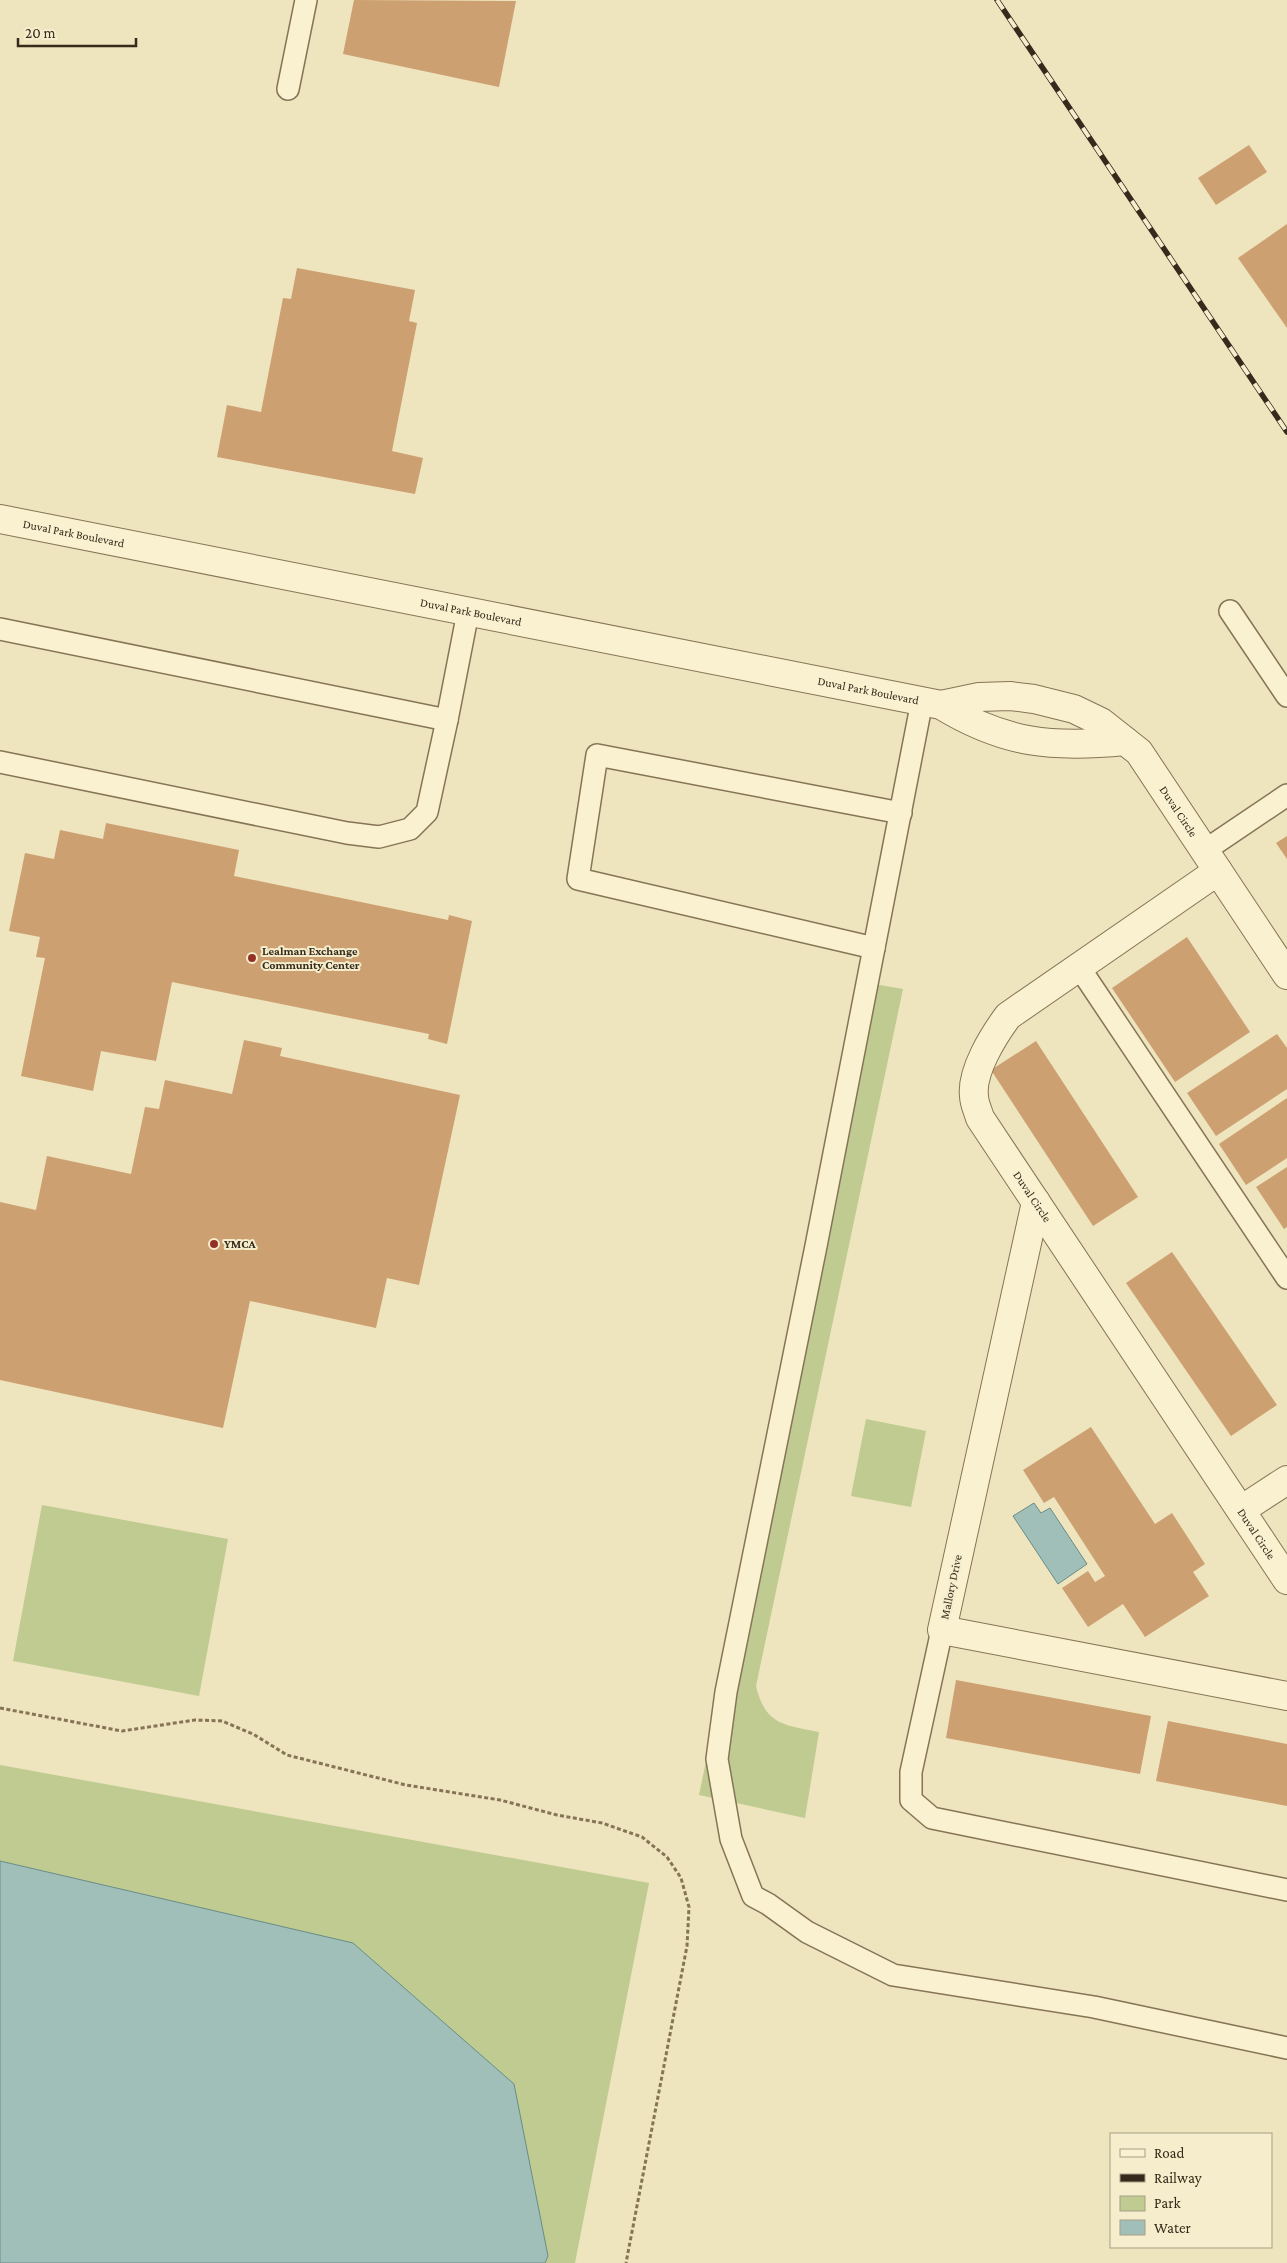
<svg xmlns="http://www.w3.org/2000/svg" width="1287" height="2263" viewBox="0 0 1287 2263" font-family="'Crimson Pro',serif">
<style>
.green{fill:#bfcb91}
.water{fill:#a1bfb9;stroke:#688c87}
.building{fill:#cda072}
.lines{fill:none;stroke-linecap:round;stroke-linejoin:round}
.service-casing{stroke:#867456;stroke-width:24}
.minor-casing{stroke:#867456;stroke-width:30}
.path{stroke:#867456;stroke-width:3;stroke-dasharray:4 2.5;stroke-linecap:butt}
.service{stroke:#f9f1d0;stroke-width:21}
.minor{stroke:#f9f1d0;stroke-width:28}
.rail-casing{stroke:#352a1b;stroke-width:5.5}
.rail{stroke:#f5edcc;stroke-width:4;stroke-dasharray:11;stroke-linecap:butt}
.poi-dot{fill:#953026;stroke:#f5edcc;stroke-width:2}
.labels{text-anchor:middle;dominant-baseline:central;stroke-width:4;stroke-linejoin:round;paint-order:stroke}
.street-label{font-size:12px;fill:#352a1b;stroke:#f5edcc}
.poi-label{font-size:12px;font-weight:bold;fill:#352a1b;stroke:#f5edcc;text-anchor:start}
</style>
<rect width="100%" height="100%" fill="#eee4bd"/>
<g class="green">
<path d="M868,983l35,6 -147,697c9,39 29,39 63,46l-14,86 -106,-23z"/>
<polygon points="866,1419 926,1431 911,1507 851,1496"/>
<polygon points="42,1505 228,1539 199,1696 13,1661"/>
<polygon points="0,1765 649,1883 575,2263 545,2263 548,2256 353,1944 0,1861"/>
</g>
<g class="water">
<polygon points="1034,1503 1041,1513 1050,1508 1087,1564 1058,1584 1013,1516"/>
<polygon points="0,1861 353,1943 514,2084 548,2256 545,2263 0,2263"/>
</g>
<g class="building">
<polygon points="354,0 516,1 499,87 343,54"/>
<polygon points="1249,145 1267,172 1216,205 1198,178"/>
<polygon points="1287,224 1287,328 1238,258"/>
<polygon points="297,268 415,290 409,321 417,323 392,451 423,458 415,494 217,457 227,405 261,412 283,298 291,299"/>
<polygon points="106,823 239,850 234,876 448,920 449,915 472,921 447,1044 428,1039 429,1034 172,982 156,1061 101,1051 93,1091 21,1076 45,958 36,957 40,937 9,931 25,853 54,859 60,830 103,839"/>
<polygon points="1287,836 1287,859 1276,843"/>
<polygon points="1187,937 1250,1032 1175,1082 1112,988"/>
<polygon points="1277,1034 1287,1048 1287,1089 1216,1136 1187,1093"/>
<polygon points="244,1040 282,1048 280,1056 460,1095 419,1285 387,1278 376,1328 250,1301 223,1428 0,1380 0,1202 36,1210 47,1156 131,1174 145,1107 159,1109 165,1080 232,1094"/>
<polygon points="1036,1041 1138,1197 1093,1226 991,1070"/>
<polygon points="1287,1098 1287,1158 1246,1185 1219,1144"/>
<polygon points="1287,1167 1287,1227 1284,1229 1256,1187"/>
<polygon points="1172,1252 1277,1405 1231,1436 1126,1283"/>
<polygon points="1091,1427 1155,1524 1172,1513 1205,1564 1193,1572 1209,1596 1145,1637 1123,1604 1088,1627 1062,1588 1088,1571 1095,1582 1105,1576 1054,1497 1044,1503 1023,1470"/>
<polygon points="956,1680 1151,1716 1140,1774 946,1738"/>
<polygon points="1168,1721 1287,1744 1287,1806 1156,1781"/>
</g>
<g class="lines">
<defs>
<g id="service">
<polyline points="288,89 306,0"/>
<polyline points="1230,611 1287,696"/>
<polyline points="0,629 447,720 468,612"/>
<polyline points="922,701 816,1246 726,1692 717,1759 731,1839 753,1896 768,1904 807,1932 893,1975 1094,2007 1287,2048"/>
<polyline points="0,762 347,833 379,837 410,829 427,812 447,720"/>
<polyline points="1204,851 1287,795"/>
<polyline points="874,948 578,879 597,755 901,813"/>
<polyline points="1079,967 1287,1278"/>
<polyline points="942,1630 911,1772 911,1800 932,1818 1287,1890"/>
</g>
<g id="minor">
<path id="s1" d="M0,519l941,186c64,39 111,43 184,36"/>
<path id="s2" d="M941,705l38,-8 31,-1 24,3 40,10 27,13 38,30 148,223"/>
<path id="s3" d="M1218,871l-210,145c-14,19 -37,55 -34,80 0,7 4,15 6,22l307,462"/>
<polyline points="1036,1202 942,1630 1287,1696"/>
<polyline points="1241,1510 1287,1480"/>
</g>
</defs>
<use href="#service" class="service-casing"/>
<use href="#minor" class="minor-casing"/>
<polyline class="path" points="0,1708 122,1731 195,1720 222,1721 253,1734 287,1755 406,1785 500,1800 557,1815 602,1823 642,1837 667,1857 681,1878 689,1907 687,1946 626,2263"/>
<use href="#service" class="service"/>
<use href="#minor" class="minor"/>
<defs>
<polyline id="rail" points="997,0 1287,432"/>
</defs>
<use href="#rail" class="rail-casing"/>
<use href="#rail" class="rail"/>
</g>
<g class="poi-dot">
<circle cx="252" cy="958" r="5"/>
<circle cx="214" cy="1244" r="5"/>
</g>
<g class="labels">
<g class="street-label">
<text stroke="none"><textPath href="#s1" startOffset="75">Duval Park Boulevard</textPath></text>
<text stroke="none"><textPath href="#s1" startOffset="480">Duval Park Boulevard</textPath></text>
<text stroke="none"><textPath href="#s1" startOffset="885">Duval Park Boulevard</textPath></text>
<text stroke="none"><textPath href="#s2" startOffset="285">Duval Circle</textPath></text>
<text stroke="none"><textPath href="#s3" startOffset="461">Duval Circle</textPath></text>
<text stroke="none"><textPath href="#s3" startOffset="866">Duval Circle</textPath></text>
<text transform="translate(951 1587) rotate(-78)">Mallory Drive</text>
</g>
<g class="poi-label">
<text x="262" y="951">Lealman Exchange<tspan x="262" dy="14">Community Center</tspan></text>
<text x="224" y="1244">YMCA</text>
</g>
</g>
<rect x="1110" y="2133" width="162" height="115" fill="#f5edcc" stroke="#a89f85"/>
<rect x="1120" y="2149" width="25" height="8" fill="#f9f1d0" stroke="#a89f85"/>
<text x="1154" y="2158" font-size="15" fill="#352a1b">Road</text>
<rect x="1120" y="2174" width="25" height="8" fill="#352a1b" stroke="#a89f85"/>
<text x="1154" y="2183" font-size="15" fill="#352a1b">Railway</text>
<rect x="1120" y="2196" width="25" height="15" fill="#bfcb91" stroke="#a89f85"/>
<text x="1154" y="2208" font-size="15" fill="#352a1b">Park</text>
<rect x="1120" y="2220" width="25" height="15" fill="#a1bfb9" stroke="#a89f85"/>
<text x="1154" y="2233" font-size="15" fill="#352a1b">Water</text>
<path d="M18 38v8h118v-8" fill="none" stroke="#352a1b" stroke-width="2.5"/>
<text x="25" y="38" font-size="15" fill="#352a1b" stroke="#f5edcc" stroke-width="4" paint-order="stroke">20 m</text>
</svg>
